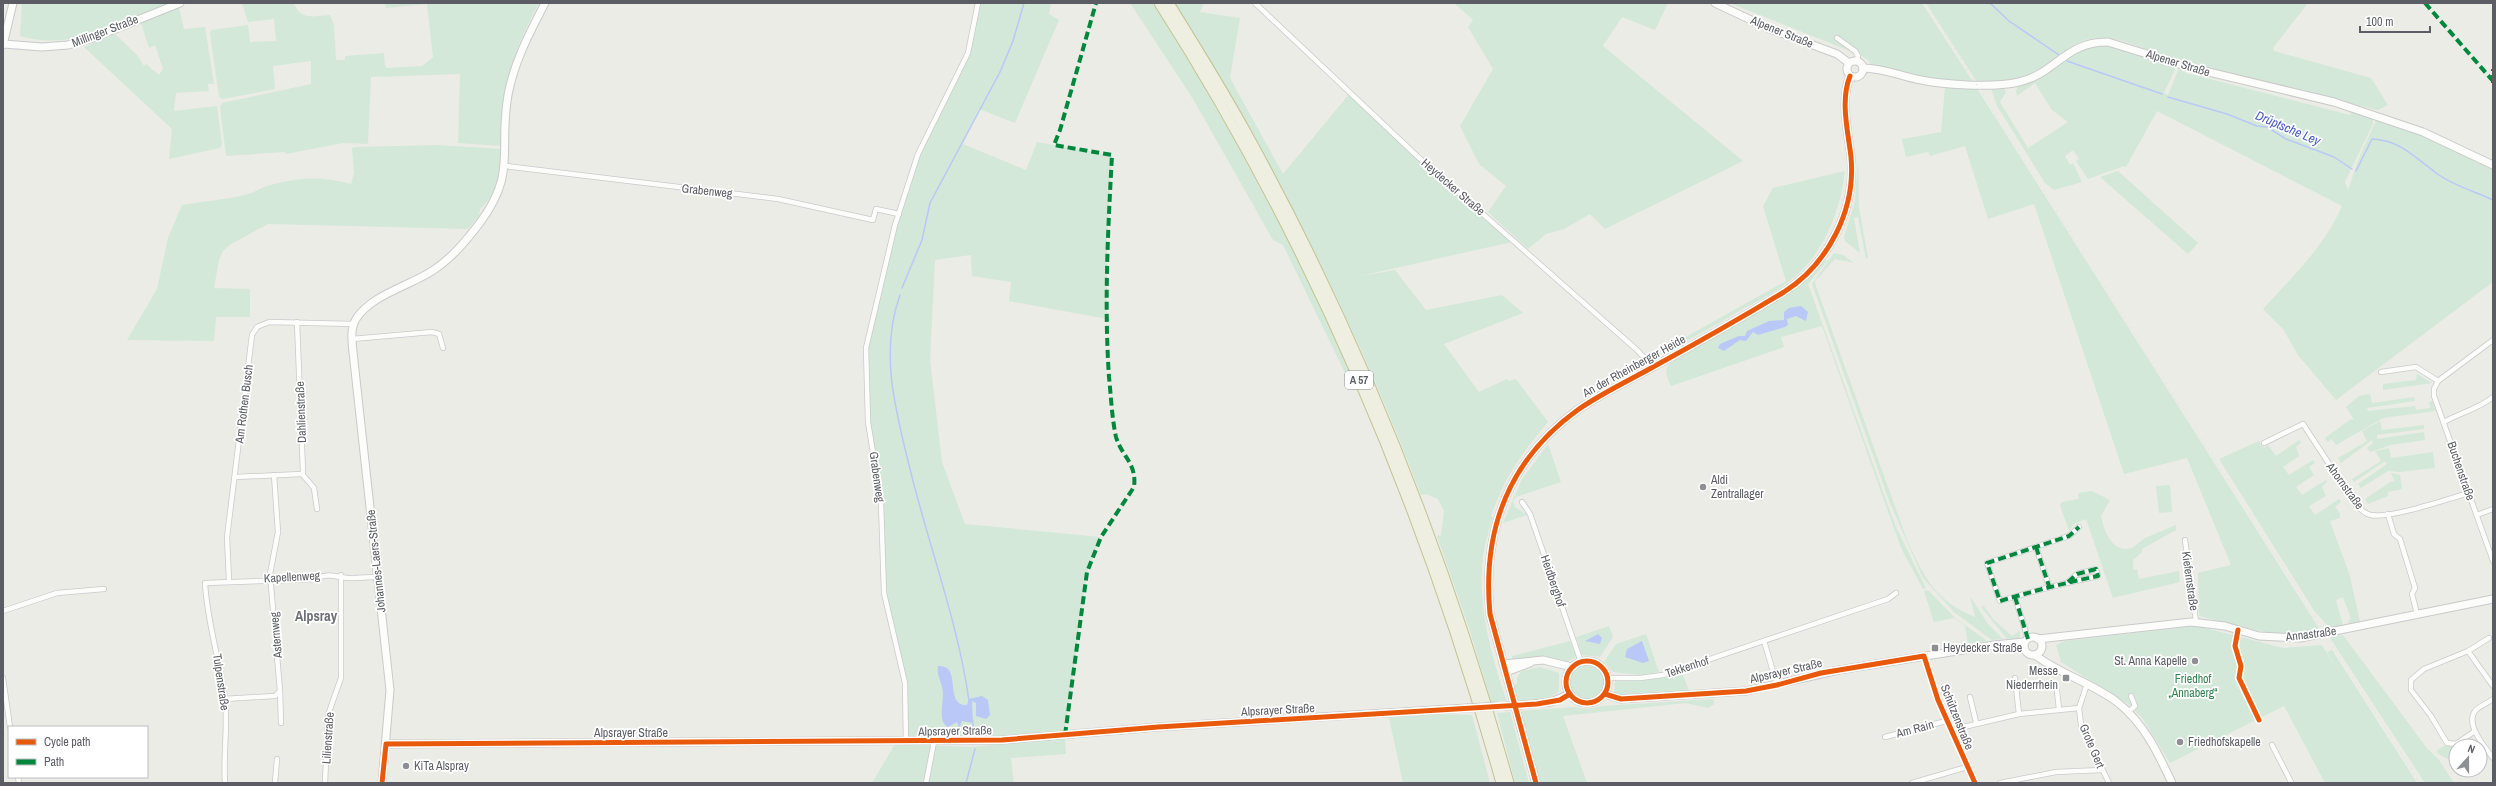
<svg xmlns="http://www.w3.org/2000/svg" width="2496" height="786" viewBox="0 0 2496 786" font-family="'Archivo Narrow',sans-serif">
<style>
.green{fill:#d3e8d8}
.water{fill:#b9c8f7}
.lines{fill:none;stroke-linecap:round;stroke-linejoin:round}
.stream{stroke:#b9c8f7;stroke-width:1.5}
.street-casing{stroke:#cacaca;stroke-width:6}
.secondary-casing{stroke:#c9cac9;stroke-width:9}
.highway-casing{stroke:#c2c393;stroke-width:11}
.street{stroke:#fcfcfb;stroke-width:4.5}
.secondary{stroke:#fcfcfb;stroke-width:7}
.highway{stroke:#eeefe0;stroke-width:9}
.rail{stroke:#e3e4e3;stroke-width:1.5;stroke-dasharray:1 5;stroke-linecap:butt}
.secondary-bridge-casing{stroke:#c9cac9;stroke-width:9;stroke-linecap:butt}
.secondary-bridge{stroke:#fcfcfb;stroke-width:7}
.quiet{stroke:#00873e;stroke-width:4;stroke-dasharray:8 4;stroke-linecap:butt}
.cycleway-casing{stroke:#fff;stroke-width:8}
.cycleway{stroke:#e8590c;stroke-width:5}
.poi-dot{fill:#8e8f92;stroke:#fff;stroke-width:1.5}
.labels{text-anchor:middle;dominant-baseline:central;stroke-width:3.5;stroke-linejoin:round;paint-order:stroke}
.shield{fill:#fff;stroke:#8d8e92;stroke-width:1}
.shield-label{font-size:11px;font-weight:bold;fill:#5c5d64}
.street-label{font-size:12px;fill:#5c5d64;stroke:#fff}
.poi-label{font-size:12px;fill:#5c5d64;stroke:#fff;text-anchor:start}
.park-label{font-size:12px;fill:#358252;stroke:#fff}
.water-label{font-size:13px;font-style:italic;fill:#465ac1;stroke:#fff}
.quarter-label{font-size:14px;font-weight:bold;fill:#6d6e76;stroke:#fff}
</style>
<rect width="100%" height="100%" fill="#ebece6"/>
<g class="green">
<path d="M22,3h147c-48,19 -97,49 -149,33z"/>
<path d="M242,3h52c6,18 21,13 36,12l4,10 2,35h9v-4l39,-3 1,13 2,2 35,-2 11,-9 -6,-53 -41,4 -1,-5h154c-28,52 -37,83 -38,143l-43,-3 2,-69 -89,3 -3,67 -25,-1 -57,11 -1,-2 -59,4 -6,-49 2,-4 89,-19v-23l-38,5 2,23 -52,10 -4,-2 -9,-64 1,-3 37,-5 2,17 26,-1 -2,-22 -26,3z"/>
<polygon points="978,3 1051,3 1049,14 1059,20 1015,123 979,109 963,144 1026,170 1037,142 1112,155 1107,241 1107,319 1009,301 1011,282 972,276 971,255 935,260 930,360 942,462 965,524 1101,537 1087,572 1065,735 906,742 905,683 884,593 881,502 868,422 866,348 895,225 918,154 968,53"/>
<path d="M1130,3h24c73,119 142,242 197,370l-5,2 -63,-130 -10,-5 -80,-141z"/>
<path d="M1175,3h29l-4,9 40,6 -10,60 53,96 67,-81 162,149 -152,34 35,-6 31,40 76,-15 21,18 -79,31 35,48 28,-13 2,2 7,-2 32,43c-26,31 -44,56 -57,94l2,1c-4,13 -8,26 -10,39 -6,47 8,101 24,145l-16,1 -21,-71 -33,-95 4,-1 3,-24 -6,-12 -12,-5 -5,1c-65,-172 -149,-335 -246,-492z"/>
<polygon points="1454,3 1668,3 1655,30 1622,17 1603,46 1743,161 1605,229 1590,214 1564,229 1546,234 1528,249 1488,212 1506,186 1479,164 1460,126 1493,69 1468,27 1473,20"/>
<polygon points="1730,3 1922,3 1973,82 1948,82 1871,64 1868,60 1860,55"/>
<path d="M1926,3h382l-35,45 1,3 97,27 17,27 -10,5c-66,-15 -132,-32 -197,-48 -27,-7 -56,-26 -84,-24 -27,1 -37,22 -58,34 -20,11 -41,9 -62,10z"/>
<polygon points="179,8 184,29 205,27 214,84 208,84 209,91 176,93 174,111 217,106 222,144 220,148 169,159 172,129 84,47 115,34 137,55 144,66 146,64 159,75 163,69 155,45 149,48 141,23"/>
<path d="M2110,45l66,22 -12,26 4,2 11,-27 7,5 164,42 1,-4 22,7v6l-28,58 3,8 11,-32 19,-42 115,49v117l-157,118 -38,-45 -15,-26 -20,-20c30,-33 61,-62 79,-103l-185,-95 -31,56 -2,-1 -36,13 -12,-18 3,-2 -6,-9 -8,6 5,9 3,-2 9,19 -28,8 -9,-7 -48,-77 -7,-20h13l3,6 -6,10 28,46 40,-26 -16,-12 -17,-27 -18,13 -1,-5 2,-5 16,-5 46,-31 8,-3z"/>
<polygon points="1945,87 1976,87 2320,630 2292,634 2268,633 2199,616 2198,573 2231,565 2187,458 2124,474 2034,204 1988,219 1965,146 1930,156 1928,152 1906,157 1902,139 1941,132"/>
<path d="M438,145l63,4c-1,23 -3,45 -21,60l-1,7 -11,13 -200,-5 -37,20 -8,7 -4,9 -5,28 36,1v28h-34l-2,24 -87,-1 30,-51 11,-51 14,-33c23,-4 44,-5 66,-11 7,-1 13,-7 19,-8 32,-9 53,-10 84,-2l3,-11 -2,-25 2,-1z"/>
<polygon points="1858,160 1859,207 1868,258 1866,259 1858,217 1854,218 1860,253 1845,241 1844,237 1855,201"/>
<path d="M1845,171c-5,41 -21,83 -54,109 -15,12 -33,21 -50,30 -28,17 -57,32 -85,47l-4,-1 134,-75 -23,-75 10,-18z"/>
<polygon points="2118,171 2198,243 2188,254 2100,177"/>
<path d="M1834,253l9,2 11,8 -19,-4 -20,22 1,5 91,254c17,37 28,61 68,77l-5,-21 18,28 15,15 -11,1 -38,-28 -31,-34 -33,-75 -78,-219z"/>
<path d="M1825,259l2,2 -19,23 87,241 31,63 -3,1 -22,-41 -79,-222 -41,11 3,10 -113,39c-6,-12 -8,-18 4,-27l115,-67 21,-17z"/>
<polygon points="2417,374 2432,383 2383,390 2383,384 2416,380"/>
<polygon points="2370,394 2372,403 2414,397 2415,401 2367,408 2368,411 2415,406 2416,410 2430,408 2429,402 2432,401 2436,411 2383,418 2336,445 2332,439 2327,442 2325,438 2351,419 2354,420 2346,407 2359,396"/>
<polygon points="2380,421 2382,430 2424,425 2424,429 2377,435 2377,439 2424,432 2425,440 2391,445 2370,452 2367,448 2373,443 2372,440 2341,463 2338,458 2367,441 2362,431"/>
<polygon points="2299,440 2301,443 2296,447 2299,456 2283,467 2289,475 2313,460 2315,463 2309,467 2314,475 2296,487 2302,495 2326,480 2327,482 2322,487 2326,496 2309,506 2315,515 2339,499 2341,502 2335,507 2340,513 2340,518 2330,521 2350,576 2360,622 2349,624 2348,620 2351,619 2343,597 2336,600 2343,625 2330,628 2315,612 2219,459 2259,441 2264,448 2268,445 2276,456"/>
<polygon points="1548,444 1561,482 1516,497 1513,502 1515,507 1527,515 1503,523 1522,479"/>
<polygon points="2389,448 2391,458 2433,452 2435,468 2400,472 2388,471 2361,488 2358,484 2387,464 2385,461 2354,482 2352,479 2381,461 2375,451"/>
<polygon points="2391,473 2400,475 2402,489 2388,492 2388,496 2368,504 2365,499 2392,481 2395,482"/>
<polygon points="2170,485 2172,512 2159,513 2156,486"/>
<path d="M2092,491l18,9 -9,16c3,15 11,38 31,32l13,-10 31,-13v5l-34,19v3l-9,8v10l4,-1 2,10 40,-8 1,11 -67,16 -27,-79 -12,5 -5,7 -9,-26 2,-3 17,-3 -1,-6z"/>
<polygon points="1928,590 1955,618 1987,641 1968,644 1965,626 1954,618 1934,622 1924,591"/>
<polygon points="1983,605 1994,620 2012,636 2020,631 2020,628 2020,638 2007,639 1982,608"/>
<polygon points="1609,626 1613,637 1600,657 1582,655 1576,637"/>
<polygon points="2197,626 2283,648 2322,645 2338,672 2327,652 2332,650 2417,783 2325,783 2284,706 2170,763 2143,719 2128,704 2061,662 2056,645 2064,641"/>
<polygon points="1646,634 1659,672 1640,675 1613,672 1604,662 1616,644"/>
<polygon points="2343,635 2426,747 2439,760 2454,783 2425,783 2330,638"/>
<polygon points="1570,641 1576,657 1565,663 1513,660 1512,656"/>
<circle cx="1588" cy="682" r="18"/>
<polygon points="1540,667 1559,673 1559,691 1547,700 1518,702 1514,685 1517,684 1517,677 1522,671"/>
<polygon points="1682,672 1689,691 1620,696 1614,694 1615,681 1650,680"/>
<polygon points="1714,699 1714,704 1708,708 1686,703 1563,716 1587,783 1539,783 1519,711 1574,707 1588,709 1602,706"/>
<polygon points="1510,712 1529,783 1515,783 1497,713"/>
<polygon points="1388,713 1472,715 1490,783 1403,783"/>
<polygon points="1065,738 1066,754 1011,758 1014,783 872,783 895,744 971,747"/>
<polygon points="2446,745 2456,749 2456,754 2448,759 2438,754 2437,750"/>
</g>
<g class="water">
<polygon points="1801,306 1808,312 1806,321 1796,316 1787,319 1788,325 1785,327 1758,335 1753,332 1746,341 1740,340 1724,351 1718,348 1720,344 1739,336 1745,336 1747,331 1769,321 1784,320 1784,312 1789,308"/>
<polygon points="1598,634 1602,638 1600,644 1585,641"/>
<polygon points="1642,641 1649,661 1643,663 1625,657 1627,649"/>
<path d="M938,666c25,-2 5,40 29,39l2,-6 13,-3 6,4 2,15 -4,4 -10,-3v-13l-4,-2 1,22 -11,-2 -3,8 -2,-7 -9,5 -3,-2c-6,-7 -2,-22 -2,-31 0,-10 -7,-19 -5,-28z"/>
</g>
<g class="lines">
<g class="stream">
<polyline points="1990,3 2009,21 2059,55"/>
<polyline points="2067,61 2162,94"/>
<polyline points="2168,97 2227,114 2257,126 2267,127 2286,139 2334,157 2352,169"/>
<path d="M2356,171l16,-32c30,1 45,21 67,36 16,11 37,17 54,25"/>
<polyline points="902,288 922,240 930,203 1000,72 1013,41 1024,3"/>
<path d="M900,295c-21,58 -4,117 10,174 19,78 48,153 59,232"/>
<polyline points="972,718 975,736"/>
<polyline points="966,783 975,749"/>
</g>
<defs>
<g id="street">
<polyline points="1255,3 1416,155 1637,350 1653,367"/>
<polyline points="1837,38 1855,51 1858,56 1857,61"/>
<polyline points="505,166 778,199 873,220 876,209 899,214"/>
<polyline points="352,339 432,332 439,334 443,348"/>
<polyline points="2381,372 2416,367 2438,381 2493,340"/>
<polyline points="2438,381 2434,389 2434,396 2493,561"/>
<path d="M2444,422c16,-9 34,-13 49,-25"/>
<path d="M2264,443l39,-19 53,81c5,4 8,9 15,10 19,4 76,-16 98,-22"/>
<polyline points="302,474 314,488 317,509"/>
<polyline points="235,477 302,474 303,472 297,322"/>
<polyline points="1522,502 1530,514 1581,662"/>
<polyline points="2388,514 2394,534 2400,539 2415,588 2412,594 2417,614"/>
<polyline points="2477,515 2493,509"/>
<polyline points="2185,540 2196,622"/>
<polyline points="2036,547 2049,586"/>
<polyline points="229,581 227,537 252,335 257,327 269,322 354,324"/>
<path d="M2068,582l9,-8 19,-5 2,7c-33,7 -65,15 -98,25l-13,-38 82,-27 10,-9"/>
<polyline points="2015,597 2028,639"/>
<polyline points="3,611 57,593 104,589"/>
<polyline points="1764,641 1777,685"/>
<polyline points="2468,651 2489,638"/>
<polyline points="1924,656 1938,700 1975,783"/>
<polyline points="3,678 10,727"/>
<polyline points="1608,678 1640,678 1663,675 1888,599 1896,593"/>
<polyline points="2015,678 2019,714"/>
<polyline points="2087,684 2079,708 2081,725 2109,783"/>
<polyline points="280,691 281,723"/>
<polyline points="2057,691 2059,709"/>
<polyline points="1970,697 1976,722"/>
<polyline points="224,699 275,696 280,691 270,574 278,532 274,475"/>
<path d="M2493,699c-5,4 -14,7 -18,12 -10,14 10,36 18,47"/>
<polyline points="2128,712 2135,706 2131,696"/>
<polyline points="1951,730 2019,714 2079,708"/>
<polyline points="2475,731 2456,744 2447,743 2431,716 2411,690 2411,680 2424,669 2468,651 2493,686"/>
<polyline points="1885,737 1946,721"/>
<polyline points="906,742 905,683 884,593 881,502 868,422 866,348 895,225 918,154 968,53 978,3"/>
<polyline points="2272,745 2291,782"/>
<polyline points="18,777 19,783"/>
<path d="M225,783c-2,-28 3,-55 0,-83 -5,-39 -18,-78 -20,-117l111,-4c12,-7 22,-1 34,-1 9,0 19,-1 28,-1"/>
<polyline points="275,783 277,759"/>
<polyline points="325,783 328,715 341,678 341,575"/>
<polyline points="926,783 934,742"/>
<polyline points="1912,783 1967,767"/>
<polyline points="2000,783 2056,772 2102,770"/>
</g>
<g id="secondary">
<polyline points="1715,3 1770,29 1837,54 1849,63"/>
<polyline points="4,44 42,47 68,45 90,39 180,3"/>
<polyline points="3,45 13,3"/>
<circle cx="1855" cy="69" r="8"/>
<path d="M1863,68c19,0 35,7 53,11 27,6 76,9 103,3 36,-8 47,-41 89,-40l84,26 142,34 89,30 70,33"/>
<circle cx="2033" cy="646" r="9"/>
<polyline points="2038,639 2191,622 2225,626 2259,636 2300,638 2493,599"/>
<path d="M2035,655c25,19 57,28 82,47 27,21 41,51 55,81"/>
<circle cx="1587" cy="682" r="21"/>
<polyline points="1503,664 1543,660 1572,667"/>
<polyline points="1506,672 1530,663"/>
<polyline points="1605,694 1621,699 1746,691 1839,670 1994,645 2024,642"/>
<polyline points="1521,705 1551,702 1570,694"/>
<polyline points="386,744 1002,740 1158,727 1467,708"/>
<path d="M382,783l8,-93 -37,-338c-1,-11 -3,-23 3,-33 15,-24 53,-33 76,-48 19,-12 33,-29 47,-47 39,-52 19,-73 29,-129 6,-33 22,-63 37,-92"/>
<path d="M1536,783l-46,-169c-8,-84 19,-155 89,-205 23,-16 49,-28 74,-42 44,-24 88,-49 131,-75 44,-28 72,-82 67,-135 -3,-26 -11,-56 -1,-81"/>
</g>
<g id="highway">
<path d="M1159,3c154,241 265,505 342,780"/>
<path d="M1169,3c26,42 53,85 77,129 114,206 200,424 263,651"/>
</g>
</defs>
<use href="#street" class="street-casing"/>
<use href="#secondary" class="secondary-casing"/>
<use href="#highway" class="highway-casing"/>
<use href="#street" class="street"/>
<use href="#secondary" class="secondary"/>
<use href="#highway" class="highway"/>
<polyline class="rail" points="1925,3 2420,783"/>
<defs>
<g id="secondary-bridge">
<polyline points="1506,706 1521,705"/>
<polyline points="1467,708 1498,706"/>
</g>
</defs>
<use href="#secondary-bridge" class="secondary-bridge-casing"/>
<use href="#secondary-bridge" class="secondary-bridge"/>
<g class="quiet">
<polyline points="2425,3 2493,81"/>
<polyline points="2493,83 2493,69"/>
<polyline points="2036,547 2049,586"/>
<path d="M2068,582l9,-8 19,-5 2,7c-33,7 -65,15 -98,25l-13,-38 82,-27 10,-9"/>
<polyline points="2015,597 2028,639"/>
<path d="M1065,735l22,-163 14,-35 33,-50c3,-24 -12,-30 -18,-50 -4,-18 -5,-41 -7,-60 -5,-74 -1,-148 3,-222l-58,-10 6,-15 36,-127"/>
</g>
<defs>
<g id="cycleway">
<polyline points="2238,630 2235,646 2241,666 2239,678 2259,720"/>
<circle cx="1587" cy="682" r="21"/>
<polyline points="1605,694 1621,699 1746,691 1777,685 1821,673 1924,656 1938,700 1975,783"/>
<polyline points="382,783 386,744 1002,740 1158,727 1537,704 1560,700 1570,694"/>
<path d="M1536,783l-46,-169c-8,-84 19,-155 89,-205 23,-16 49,-28 74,-42 44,-24 88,-49 131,-75 44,-28 72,-82 67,-135 -3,-26 -11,-56 -1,-81"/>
</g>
</defs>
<use href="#cycleway" class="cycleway-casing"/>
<use href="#cycleway" class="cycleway"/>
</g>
<g class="poi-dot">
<circle cx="1703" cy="487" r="4"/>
<rect x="1931" y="644" width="8" height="8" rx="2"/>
<circle cx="2195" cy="661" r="4"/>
<rect x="2062" y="674" width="8" height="8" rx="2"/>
<circle cx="2180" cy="742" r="4"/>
<circle cx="406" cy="766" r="4"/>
</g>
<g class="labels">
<rect class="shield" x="1345" y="371" width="28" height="18" rx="3"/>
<g class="shield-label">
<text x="1359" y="380">A 57</text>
</g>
<g class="street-label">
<text transform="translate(105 31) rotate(-21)">Millinger Straße</text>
<text transform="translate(1782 32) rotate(22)">Alpener Straße</text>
<text transform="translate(2178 63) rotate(17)">Alpener Straße</text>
<text transform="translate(1453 187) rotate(41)">Heydecker Straße</text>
<text transform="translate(707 191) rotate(6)">Grabenweg</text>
<text transform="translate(1634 366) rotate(-29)">An der Rheinberger Heide</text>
<text transform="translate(244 404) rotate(-83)">Am Rothen Busch</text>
<text transform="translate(301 412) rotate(-92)">Dahlienstraße</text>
<text transform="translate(2461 471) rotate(71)">Buchenstraße</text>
<text transform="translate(877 477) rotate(82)">Grabenweg</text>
<text transform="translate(2345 486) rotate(54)">Ahornstraße</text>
<text transform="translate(376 561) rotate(-96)">Johannes-Laers-Straße</text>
<text transform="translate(292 577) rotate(-3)">Kapellenweg</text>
<text transform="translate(1553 581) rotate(71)">Heidberghof</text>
<text transform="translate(2190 581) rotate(82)">Kiefernstraße</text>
<text transform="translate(2311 634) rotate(-7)">Annastraße</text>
<text transform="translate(276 635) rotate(-95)">Asternweg</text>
<text transform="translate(1687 667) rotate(-18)">Tekkenhof</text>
<text transform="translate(1786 671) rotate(-13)">Alpsrayer Straße</text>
<text transform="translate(221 682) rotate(82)">Tulpenstraße</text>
<text transform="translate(1278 710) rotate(-3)">Alpsrayer Straße</text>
<text transform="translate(1957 717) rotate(68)">Schützenstraße</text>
<text transform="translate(1915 729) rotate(-15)">Am Rain</text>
<text transform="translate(955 731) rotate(-1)">Alpsrayer Straße</text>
<text x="631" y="733">Alpsrayer Straße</text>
<text transform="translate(328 738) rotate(-86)">Lilienstraße</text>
<text transform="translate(2092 746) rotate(67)">Grote Gert</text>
</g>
<g class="poi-label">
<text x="1711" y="480">Aldi<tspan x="1711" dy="14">Zentrallager</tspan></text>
<text x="1943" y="648">Heydecker Straße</text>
<text x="2187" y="661" text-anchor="end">St. Anna Kapelle</text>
<text x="2058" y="671" text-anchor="end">Messe<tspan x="2058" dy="14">Niederrhein</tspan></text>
<text x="2188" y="742">Friedhofskapelle</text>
<text x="414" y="766">KiTa Alspray</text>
</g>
<g class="park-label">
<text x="2193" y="679">Friedhof<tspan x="2193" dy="14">„Annaberg“</tspan></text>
</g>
<g class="water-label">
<text transform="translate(2288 128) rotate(23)">Drüptsche Ley</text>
</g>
<g class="quarter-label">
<text x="316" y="616">Alpsray</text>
</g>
</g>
<rect width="2496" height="786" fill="none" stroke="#5c5d64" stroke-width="8"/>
<rect x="8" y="726" width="140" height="52" fill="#ffffff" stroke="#bebec1"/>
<rect x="16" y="739" width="20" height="6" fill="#e8590c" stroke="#bebec1"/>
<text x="44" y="746" font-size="12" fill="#5c5d64">Cycle path</text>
<rect x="16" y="759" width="20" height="6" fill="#00873e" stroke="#bebec1"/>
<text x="44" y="766" font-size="12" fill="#5c5d64">Path</text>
<g transform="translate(2468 758) rotate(21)"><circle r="19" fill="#ffffff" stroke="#bebec1"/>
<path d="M0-3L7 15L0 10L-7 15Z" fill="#8e8f92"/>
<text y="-6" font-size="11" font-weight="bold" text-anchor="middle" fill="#5c5d64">N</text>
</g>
<path d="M2360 26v6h70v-6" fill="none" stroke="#5c5d64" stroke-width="2"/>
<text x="2366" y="26" font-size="12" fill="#5c5d64" stroke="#ffffff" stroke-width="3" paint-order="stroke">100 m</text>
</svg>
